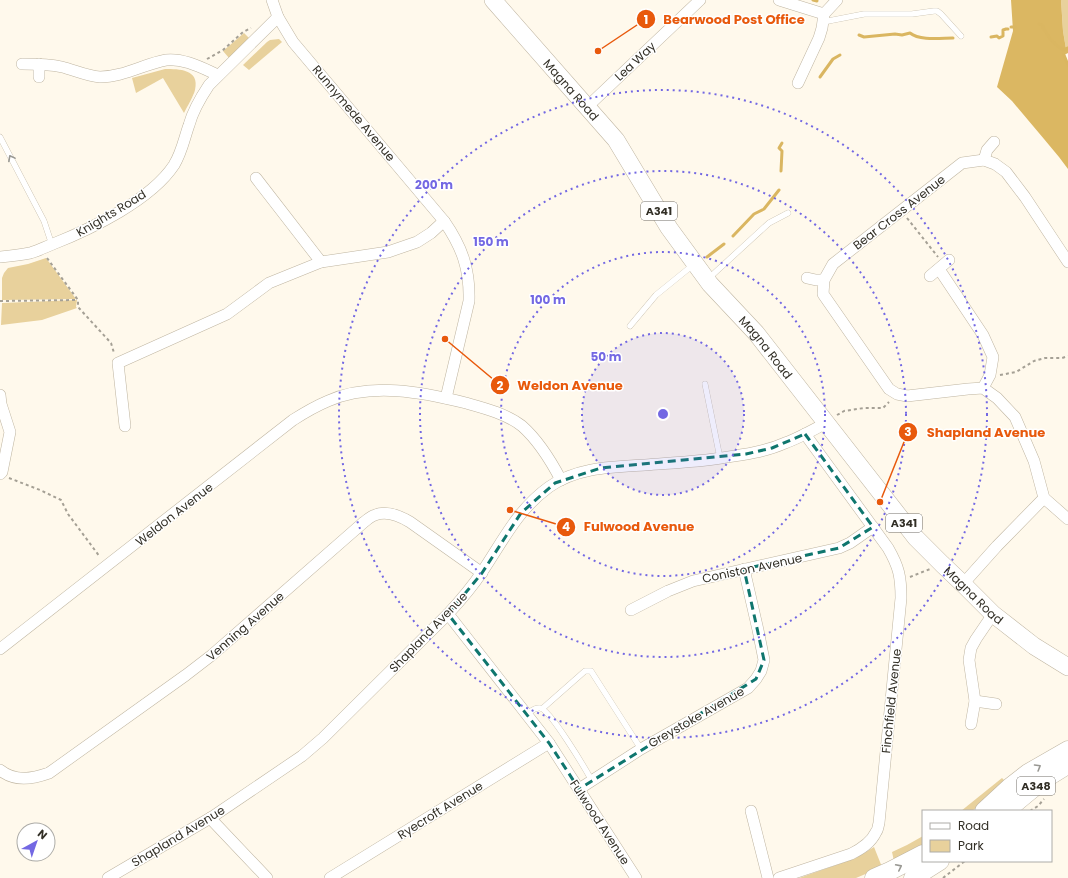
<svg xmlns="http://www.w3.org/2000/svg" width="1068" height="878" viewBox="0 0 1068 878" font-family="Poppins,sans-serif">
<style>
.green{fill:#e8d19c}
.forest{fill:#dbb762}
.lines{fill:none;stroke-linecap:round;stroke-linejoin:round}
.stream{stroke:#dab661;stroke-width:3}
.service-casing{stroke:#bfb5a1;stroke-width:6}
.minor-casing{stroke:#bfb5a1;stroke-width:12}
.primary-casing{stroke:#bfb5a1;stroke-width:18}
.trunk-casing{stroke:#bfb5a1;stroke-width:19}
.path{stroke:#a5a095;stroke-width:2;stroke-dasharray:3 3;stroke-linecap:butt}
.service{stroke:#fff;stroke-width:5.5}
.minor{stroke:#fff;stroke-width:11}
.primary{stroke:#fff;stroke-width:17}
.trunk{stroke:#fff;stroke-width:18}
.oneway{stroke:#989792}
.marked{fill:none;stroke:#0f766e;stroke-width:3;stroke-dasharray:8 5;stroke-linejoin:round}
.ring{fill:none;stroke:#7368e3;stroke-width:2;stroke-dasharray:2 4}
.labels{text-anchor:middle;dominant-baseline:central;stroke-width:3;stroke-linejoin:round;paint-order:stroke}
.shield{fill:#fff;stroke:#706d67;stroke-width:1}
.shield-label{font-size:11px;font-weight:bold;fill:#322f26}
.street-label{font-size:12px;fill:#322f26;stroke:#fff}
.centre{fill:#7368e3;stroke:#fff;stroke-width:2}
.ring-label{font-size:12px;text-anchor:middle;font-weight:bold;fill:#7368e3;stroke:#fff;stroke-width:3;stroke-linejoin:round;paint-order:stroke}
.leader{fill:none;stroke:#e8590c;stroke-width:1.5}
.callout-dot{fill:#e8590c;stroke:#fff;stroke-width:1.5}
.mark-label{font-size:12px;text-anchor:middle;font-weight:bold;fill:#fff}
.callout-label{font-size:13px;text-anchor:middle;font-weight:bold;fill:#e8590c;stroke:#fff;stroke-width:3;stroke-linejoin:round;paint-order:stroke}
</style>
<rect width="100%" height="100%" fill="#fff9ec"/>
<g class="green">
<polygon points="1061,0 1068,0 1068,48 1066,49 1063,31"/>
<polygon points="244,33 249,38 229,58 223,51"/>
<polygon points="279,39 282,42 249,70 243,65 267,42 270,40"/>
<path d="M165,69c14,0 35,0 30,21 -1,5 -8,17 -11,23l-21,-35 -27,15 -4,-15z"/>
<polygon points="46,258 76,299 2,300 2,278 4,273 8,268 28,264"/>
<polygon points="77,300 76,307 77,308 42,320 1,325 2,303"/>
<polygon points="1002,778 1006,782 992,796 972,811 961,811"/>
<polygon points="923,836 923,845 894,861 892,852 907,845"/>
<polygon points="874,847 882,867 856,878 799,878 856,858"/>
</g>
<polygon class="forest" points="1011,0 1061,0 1063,31 1066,49 1068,48 1068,53 1064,55 1068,65 1068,169 1059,157 1044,139 1012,101 997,87 1013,31"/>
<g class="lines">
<g class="stream">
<polyline points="813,0 817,1"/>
<path d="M1039,24l3,1c6,12 10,18 21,25l5,-2"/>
<polyline points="1011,27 1015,27"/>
<path d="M859,35l5,2 31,-3 7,1 8,-2c10,8 31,5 43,5"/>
<polyline points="991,37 997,36 999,38 1003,36 1003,30 1006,29 1008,29"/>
<polyline points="1064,55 1068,65"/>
<polyline points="820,77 833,59 840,55"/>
<polyline points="781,171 782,151 779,148 782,143"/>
<polyline points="733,236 754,214 764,209 779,190"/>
<polyline points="707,257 724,244"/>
</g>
<defs>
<g id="service">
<polyline points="823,22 864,14 912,14 934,11 937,11 941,14 961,36"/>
<polyline points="0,137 44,221 52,245"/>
<polyline points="709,278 769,223 788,213"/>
<polyline points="630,326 656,295 693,265"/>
<polyline points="705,384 720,458"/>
<polyline points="543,708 585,671 591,671 641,749"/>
<path d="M526,714c4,-2 9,-7 14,-6 10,1 46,62 52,73"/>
</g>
<g id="minor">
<path d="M272,0l6,17 15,25 151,179c18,26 26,48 25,80l-23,97"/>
<polyline points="779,0 824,14"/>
<path d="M22,64c13,0 27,0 40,3 12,3 25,9 38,10 23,0 44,-13 66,-17 18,-2 36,8 52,15"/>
<polyline points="39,77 39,64"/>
<polyline points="798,83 819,38 822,28 824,14 837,0"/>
<polyline points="587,107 700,0"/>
<polyline points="984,160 987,150 994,142"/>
<polyline points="256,178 321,262"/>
<path d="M0,257c10,-1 20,-2 30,-4 8,-2 15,-6 23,-9 38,-15 98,-44 121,-79 8,-13 10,-26 15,-40 4,-15 12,-28 20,-40l69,-68"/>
<polyline points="1068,262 1025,197 1006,172 995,164 984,160 962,163 833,264 824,280 823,294 889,389 897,394 907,396 968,389 983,388 997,398 1015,417 1034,461 1044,498 1068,519"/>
<polyline points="939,269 983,335 993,357 990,375 983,388"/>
<polyline points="930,276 949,260"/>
<polyline points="807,278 816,280 824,280"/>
<polyline points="0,395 1,404 10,432 2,472 0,474"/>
<polyline points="125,426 118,363 227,314 269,283 321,262 388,252 417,242 431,233 444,221"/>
<polyline points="963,584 997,546 1044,498"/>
<polyline points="631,610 668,591 693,581 839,548 850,543 873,527"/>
<polyline points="448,614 549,743 636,878"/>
<path d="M0,649l293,-229c11,-7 23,-14 35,-19 43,-19 94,-9 138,2 18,5 41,11 56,23 17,15 29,35 39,54"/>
<polyline points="975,701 996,704"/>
<polyline points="971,724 975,701 969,660 971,648 976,639 993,614"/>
<path d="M0,770c15,12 32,9 49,3l137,-98 26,-20 152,-133c3,-2 7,-6 11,-7 12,-5 25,1 35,7l72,51"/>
<polyline points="579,789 641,749 748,688 756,679 761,671 764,660 758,630 744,569"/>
<polyline points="751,811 768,878"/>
<polyline points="210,818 267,878"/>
<path d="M108,878l104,-61 90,-61 21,-18 125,-124c12,-13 24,-27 34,-42 21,-31 35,-62 67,-85 28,-20 64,-20 96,-22 25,-2 51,-3 76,-7 21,-3 44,-6 64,-15 14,-5 28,-13 41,-20"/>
<polyline points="330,878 549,743"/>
<path d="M779,878l72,-24c10,-5 20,-11 25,-22 2,-2 2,-6 3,-9l22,-225c0,-21 -2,-31 -13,-50l-83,-114"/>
</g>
<g id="primary">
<path id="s1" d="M493,0l123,140 53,88 41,56 46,49 160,205 26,26 21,20 30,30 41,32 34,21"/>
</g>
<g id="trunk">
<polyline points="984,811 1010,787 1028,773 1068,750"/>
<path d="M1006,811c20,-17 39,-34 62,-46"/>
<polyline points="874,878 890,871 923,854"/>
<polyline points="913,878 940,861"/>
</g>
</defs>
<use href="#service" class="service-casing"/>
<use href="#minor" class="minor-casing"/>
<use href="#primary" class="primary-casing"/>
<use href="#trunk" class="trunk-casing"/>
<g class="path">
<polyline points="207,59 223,50 243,32 251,28"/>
<polyline points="907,218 938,257"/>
<polyline points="47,258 78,300 78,307 111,343 114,353"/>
<polyline points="0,301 78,300"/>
<polyline points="1000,375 1016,372 1034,361 1045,358 1062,358 1068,356"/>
<polyline points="837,415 844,411 864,408 883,408 889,402"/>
<polyline points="9,478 40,490 61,500 68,514 100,557"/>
<polyline points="910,577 930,569"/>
<polyline points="1030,811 1038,806 1044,799"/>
<polyline points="943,878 965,861"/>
</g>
<use href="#service" class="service"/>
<use href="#minor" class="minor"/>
<use href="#primary" class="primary"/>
<use href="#trunk" class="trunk"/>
</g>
<defs><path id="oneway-chevron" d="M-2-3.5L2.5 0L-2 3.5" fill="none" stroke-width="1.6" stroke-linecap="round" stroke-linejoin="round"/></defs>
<g class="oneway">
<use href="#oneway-chevron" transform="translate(11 158) rotate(-118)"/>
<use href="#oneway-chevron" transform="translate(1038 767) rotate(-31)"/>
<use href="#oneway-chevron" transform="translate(899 867) rotate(-27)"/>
</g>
<path class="marked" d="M805,434l68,93 -34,21 -95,21 20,91 -8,19 -177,110 -30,-46 -101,-129 34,-41 39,-60 34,-30 46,-15 145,-14 26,-6z"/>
<circle cx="663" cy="414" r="81" fill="#7368e3" fill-opacity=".12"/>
<g class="ring">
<circle cx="663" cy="414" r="81"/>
<circle cx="663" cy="414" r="162"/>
<circle cx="663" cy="414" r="243"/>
<circle cx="663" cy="414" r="324"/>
</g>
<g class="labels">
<g class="shield">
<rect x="641" y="202" width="36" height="18" rx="3"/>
<rect x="886" y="514" width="36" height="18" rx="3"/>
<rect x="1017" y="777" width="38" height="18" rx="3"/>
</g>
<g class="shield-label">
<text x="659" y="211">A341</text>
<text x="904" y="523">A341</text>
<text x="1036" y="786">A348</text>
</g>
<g class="street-label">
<text transform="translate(635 61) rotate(-43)">Lea Way</text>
<text stroke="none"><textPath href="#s1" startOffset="119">Magna Road</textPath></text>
<text transform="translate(354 113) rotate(50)">Runnymede Avenue</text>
<text transform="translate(899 212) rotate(-38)">Bear Cross Avenue</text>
<text transform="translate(111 213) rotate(-31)">Knights Road</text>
<text stroke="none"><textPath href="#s1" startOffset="443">Magna Road</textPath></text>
<text transform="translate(174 514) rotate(-38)">Weldon Avenue</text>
<text transform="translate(752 568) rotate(-12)">Coniston Avenue</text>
<text stroke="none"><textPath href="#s1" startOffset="767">Magna Road</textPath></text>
<text transform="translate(245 626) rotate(-41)">Venning Avenue</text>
<text transform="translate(428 632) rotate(-46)">Shapland Avenue</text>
<text transform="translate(891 701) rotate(-84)">Finchfield Avenue</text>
<text transform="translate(696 717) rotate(-30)">Greystoke Avenue</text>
<text transform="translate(440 810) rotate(-32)">Ryecroft Avenue</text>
<text transform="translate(600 822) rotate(57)">Fulwood Avenue</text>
<text transform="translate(178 836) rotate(-31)">Shapland Avenue</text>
</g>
</g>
<circle cx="663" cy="414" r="6" class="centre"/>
<g class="ring-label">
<text x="434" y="189">200 m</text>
<text x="491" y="246">150 m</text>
<text x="548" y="304">100 m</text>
<text x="606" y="361">50 m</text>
</g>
<path class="leader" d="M598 51L646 19M445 339L500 385M880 502L908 432M510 510L566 527"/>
<g class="callout-dot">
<circle cx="598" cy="51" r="4"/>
<circle cx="445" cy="339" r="4"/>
<circle cx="880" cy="502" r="4"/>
<circle cx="510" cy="510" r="4"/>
<circle cx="646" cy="19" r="10"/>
<circle cx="500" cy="385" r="10"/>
<circle cx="908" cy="432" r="10"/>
<circle cx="566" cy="527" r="10"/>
</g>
<g class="mark-label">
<text x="646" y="24">1</text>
<text x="500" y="390">2</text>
<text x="908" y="436">3</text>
<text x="566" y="531">4</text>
</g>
<g class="callout-label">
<text x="734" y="24">Bearwood Post Office</text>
<text x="570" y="390">Weldon Avenue</text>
<text x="986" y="437">Shapland Avenue</text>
<text x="639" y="531">Fulwood Avenue</text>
</g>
<rect x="922" y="810" width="130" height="52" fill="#ffffff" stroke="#adaca8"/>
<rect x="930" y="823" width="20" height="6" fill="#ffffff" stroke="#adaca8"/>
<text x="958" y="830" font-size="12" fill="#322f26">Road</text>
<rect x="930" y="840" width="20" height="12" fill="#e8d19c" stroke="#adaca8"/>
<text x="958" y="850" font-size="12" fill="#322f26">Park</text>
<g transform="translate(36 842) rotate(40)"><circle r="19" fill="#ffffff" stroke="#adaca8"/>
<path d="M0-3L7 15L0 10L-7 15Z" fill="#7368e3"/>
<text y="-6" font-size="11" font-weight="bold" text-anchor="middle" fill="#322f26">N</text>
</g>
</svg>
